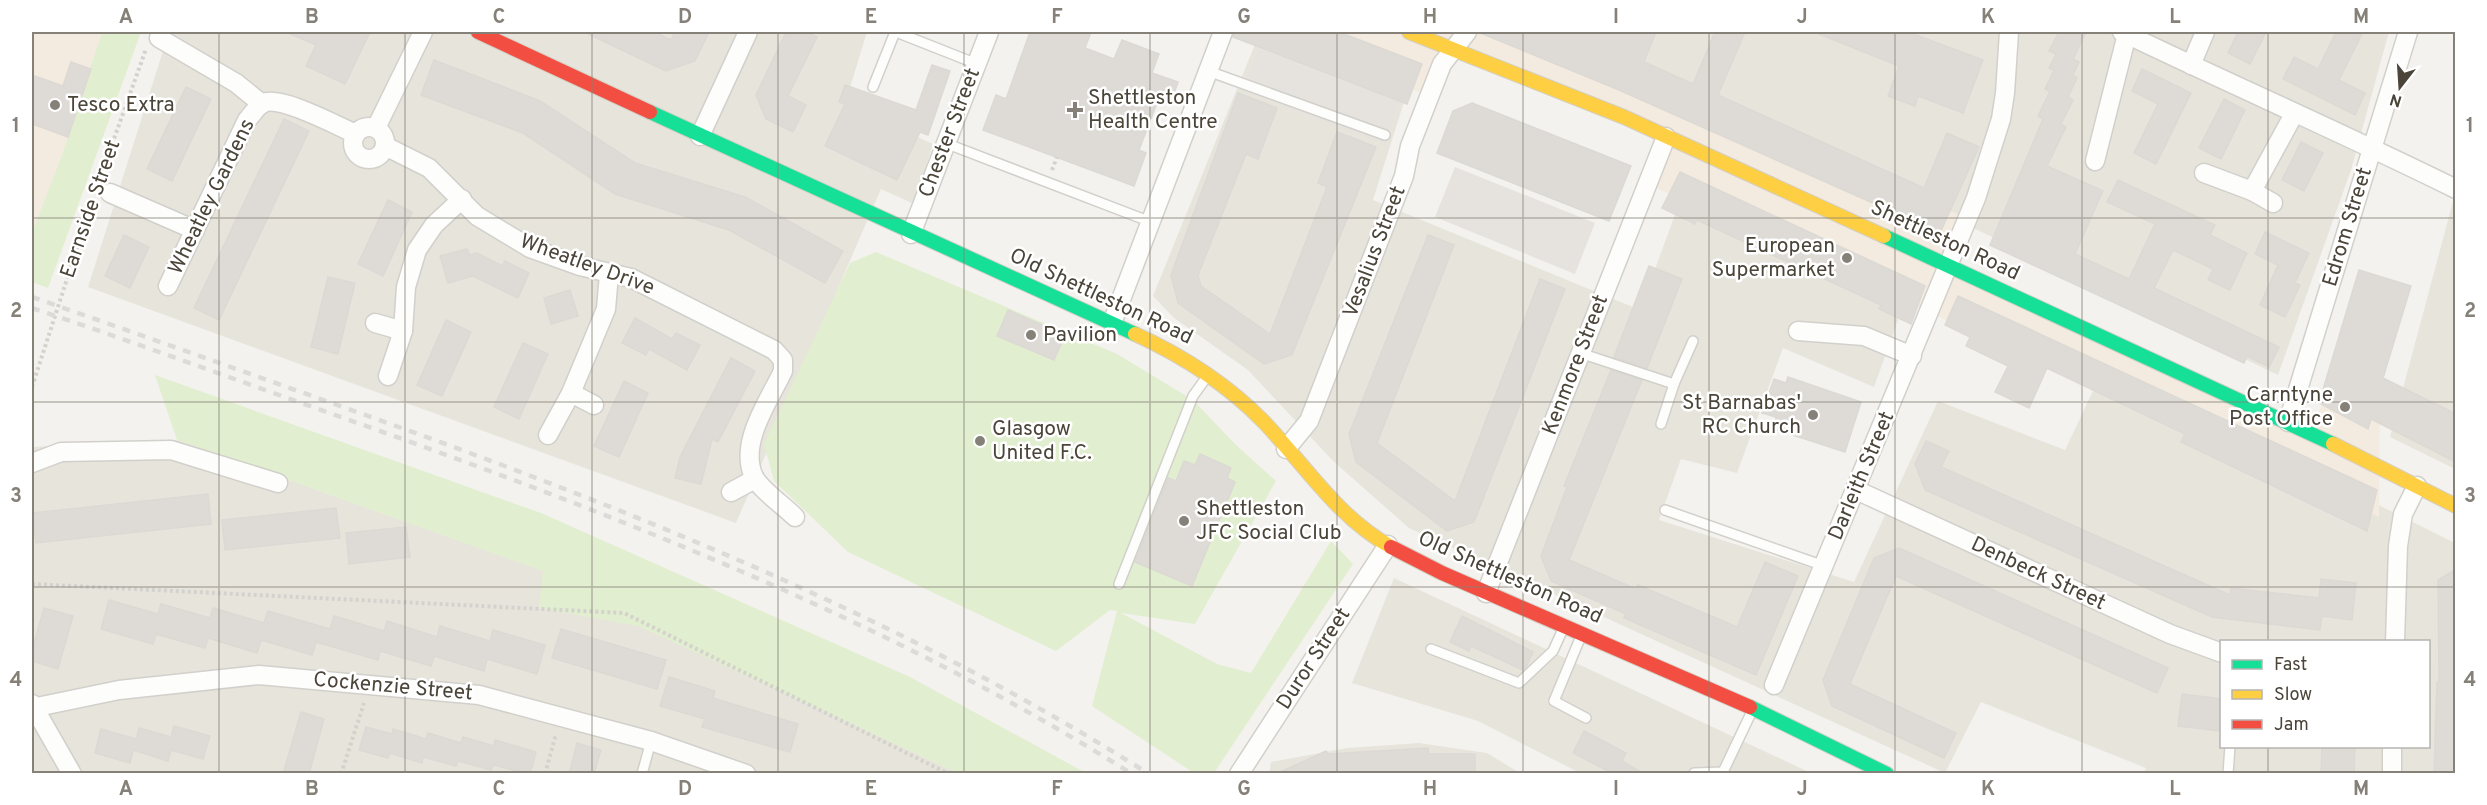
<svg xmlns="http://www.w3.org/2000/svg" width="2487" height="805" viewBox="0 0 2487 805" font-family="Overpass,sans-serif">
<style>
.residential{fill:#e7e4dc;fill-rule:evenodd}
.commercial{fill:#f3ebdf}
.green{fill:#e1eecf}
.parking{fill:#e6e3df}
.building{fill:#dedbd6;stroke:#dcd9d4;stroke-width:1.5}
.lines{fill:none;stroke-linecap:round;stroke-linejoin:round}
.lane-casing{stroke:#d2d0cb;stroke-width:12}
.street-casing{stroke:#d2d0cb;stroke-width:21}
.fast-casing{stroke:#d3cfc5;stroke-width:16}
.slow-casing{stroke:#d3cfc5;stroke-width:16}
.jam-casing{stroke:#d3cfc5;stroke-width:16}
.path{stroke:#d3d2cc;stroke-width:4;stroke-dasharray:3 3;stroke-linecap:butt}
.lane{stroke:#fdfdfc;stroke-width:9}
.street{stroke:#fdfdfc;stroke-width:18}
.fast{stroke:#16e098;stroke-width:14}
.slow{stroke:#ffcf43;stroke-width:14}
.jam{stroke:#f24e42;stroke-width:14}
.rail{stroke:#dbdbda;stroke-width:4.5;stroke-dasharray:8 8;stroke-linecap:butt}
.grid{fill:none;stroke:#868178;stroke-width:1.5;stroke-opacity:0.55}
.poi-dot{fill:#868178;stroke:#fff;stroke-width:2}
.labels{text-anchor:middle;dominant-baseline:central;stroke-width:5;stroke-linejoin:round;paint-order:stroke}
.poi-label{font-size:21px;fill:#4b4439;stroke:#fff;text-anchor:start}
.street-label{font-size:21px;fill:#4b4439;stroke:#fff}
.neatline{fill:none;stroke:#868178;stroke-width:2}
.grid-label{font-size:20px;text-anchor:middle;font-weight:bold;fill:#868178}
</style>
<rect width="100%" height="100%" fill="#f4f2ee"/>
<g class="residential">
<polygon points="169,32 867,32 845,104 933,144 914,204 881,189 736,523 88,287"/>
<path d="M1260,32h24l126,51 -37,117 267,110 44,-120 224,102 -34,95 -91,-39 -46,125 -56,-14 -22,61 195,62 84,-181 127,49 37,-78 103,47 250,124v230h-311l2,-5 -165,-66 -36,71 -536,-245 -76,-67 -85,-91 -74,-52 -21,-22zM2222,642h206v104h-206z"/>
<polygon points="1528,32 2389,32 2351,170 2278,375 1936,210"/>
<polygon points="2455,194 2455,469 2390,437"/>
<polygon points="177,440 544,571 539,608 638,625 958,773 32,773 32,447"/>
<polygon points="1394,578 1811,773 1580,773 1478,721 1352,683"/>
<polygon points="1419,743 1487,753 1520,773 1269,774 1271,762 1347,748"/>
</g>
<g class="commercial">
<polygon points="32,32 102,32 62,155 32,233"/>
<polygon points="1260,32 1540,32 1962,216 1941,268 2308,436 2328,392 2380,417 2379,517 1654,187 1673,134 1441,40 1422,93"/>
</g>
<g class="green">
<polygon points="102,32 141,32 48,288 32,282 32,233 62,155"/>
<polygon points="876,252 1117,354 1193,400 1236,445 1276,481 1195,624 1121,613 1217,664 1251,673 1331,541 1353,564 1214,773 1194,773 1092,706 1117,611 1110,610 1056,651 848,552 774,481 764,444 850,263"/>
<polygon points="155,375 541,513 910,677 1086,773 958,773 638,626 539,608 543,571 177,440"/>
</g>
<g class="parking">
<polygon points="1258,49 1400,102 1384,144 1242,90"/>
<polygon points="1455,167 1595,223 1575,274 1435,217"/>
</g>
<g class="building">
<polygon points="286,32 370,32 345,84 306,66 316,45"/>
<polygon points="584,32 654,32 671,40 675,32 709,32 695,61 666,71"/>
<polygon points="786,32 807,32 817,37 788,96 806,105 793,132 766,119 756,95"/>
<polygon points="1030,32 1091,32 1085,48 1114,59 1122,40 1159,54 1152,73 1178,82 1172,99 1160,95 1139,150 1146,153 1134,186 983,130 996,95 1006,99"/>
<polygon points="1234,32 1339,32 1422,64 1407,104 1233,37"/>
<polygon points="1478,32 1656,32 1644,62 1693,84 1715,32 1745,32 1718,95 1924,188 1947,133 1979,147 1940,233 1619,90"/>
<polygon points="1814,32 1908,32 1983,60 1963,113 1918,96 1915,106 1888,96 1899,66"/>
<polygon points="2059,32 2086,32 2073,59 2079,62 2073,75 2077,78 2068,97 2073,100 2061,124 2066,127 2047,166 2103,191 2075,254 2129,279 2155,224 2107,202 2118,180 2215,225 2210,235 2247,253 2230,290 2208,280 2213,269 2173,250 2154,288 2279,347 2269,367 2247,356 2244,363 1990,245 2043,119 2038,116 2050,91 2045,89 2054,70 2049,68 2056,54 2049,51"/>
<polygon points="2238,32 2266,32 2250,64 2228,53"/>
<polygon points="2336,32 2363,32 2339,80 2365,93 2355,115 2283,79 2294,57 2318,69"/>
<polygon points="434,60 540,101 635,163 745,197 843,251 825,283 729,230 615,194 523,133 421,95"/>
<polygon points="71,62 91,69 68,137 32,124 32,75 63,86"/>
<polygon points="932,65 950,71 928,135 920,132 897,180 825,146 845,104 839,102 845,85 916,110"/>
<polygon points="2142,69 2191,93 2156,164 2134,153 2158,104 2132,91"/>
<polygon points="186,87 211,99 172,181 147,169"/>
<polygon points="1238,93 1277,108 1258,159 1246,154 1198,275 1201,286 1270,334 1327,187 1318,183 1337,132 1376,147 1292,355 1264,364 1178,303 1171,275"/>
<polygon points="2224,99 2245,110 2221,159 2199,148"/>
<polygon points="1472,103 1631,166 1609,221 1437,153 1453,111"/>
<polygon points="284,119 309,131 219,320 194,308"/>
<polygon points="2301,142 2323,153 2304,191 2282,180"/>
<polygon points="1680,172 1925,286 1911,324 1879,309 1881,305 1697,220 1695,224 1662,208"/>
<polygon points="388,200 412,212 383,276 358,264"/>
<polygon points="2265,232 2309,253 2295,283 2300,285 2285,317 2260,305 2278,265 2255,254"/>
<polygon points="124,235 149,247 130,288 105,276"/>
<polygon points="1428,235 1454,245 1377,443 1455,501 1540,279 1565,289 1474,522 1447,531 1356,462 1349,434"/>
<polygon points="467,249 470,255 477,253 502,266 505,261 529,273 518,298 473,276 448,283 440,256"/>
<polygon points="1649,266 1682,279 1647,368 1614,357"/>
<polygon points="2359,270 2411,286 2383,378 2456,414 2456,462 2371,419 2368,429 2319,403"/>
<polygon points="328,277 355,283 338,354 311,347"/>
<polygon points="570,290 578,316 551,324 544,298"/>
<polygon points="1958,296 2377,490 2367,531 2181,442 2185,434 2047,368 2029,408 1995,392 2008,366 1966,346 1970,337 1945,325"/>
<polygon points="1008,310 1065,335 1054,360 997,336"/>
<polygon points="635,318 672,339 676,333 700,345 687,370 649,349 646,355 622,343"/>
<polygon points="446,320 471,332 442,396 417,385"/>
<polygon points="523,343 548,354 519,419 494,407"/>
<polygon points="731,358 755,371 718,442 712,439 701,484 675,478 680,457"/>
<polygon points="1611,370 1642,380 1569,560 1636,589 1638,585 1737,627 1765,562 1798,576 1756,675 1624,618 1626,614 1551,581 1541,556 1567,487 1564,486"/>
<polygon points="1788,377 1861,402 1845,452 1774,429 1776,417 1762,413 1774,379 1786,383"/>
<polygon points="624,381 648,393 619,457 594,446"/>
<polygon points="1926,441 1949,451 1941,467 2230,595 2231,588 2319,598 2321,579 2356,583 2352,620 2322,616 2320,630 2212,617 1925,490 1915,464"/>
<polygon points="1200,454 1231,468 1227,478 1235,482 1192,586 1135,562 1168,478 1176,481 1184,461 1195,465"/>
<polygon points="208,494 211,524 36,543 33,513"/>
<polygon points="336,508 340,538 225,550 222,520"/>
<polygon points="406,527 410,557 349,564 346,533"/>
<polygon points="1899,548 2168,668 2157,693 1896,576 1850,684 1956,733 1944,758 1832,706 1823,680 1874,558"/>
<polygon points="2456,569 2456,774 2434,774 2437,682 2439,682 2438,580"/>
<polygon points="109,600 158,614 161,604 210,618 213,608 264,623 268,611 330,629 334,616 384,631 387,621 437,637 440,626 490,641 493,630 545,645 537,674 487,659 484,671 434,656 431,666 380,651 378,660 316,642 312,655 261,640 257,653 208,638 205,648 156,634 153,644 101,629"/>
<polygon points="44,608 73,616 58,669 32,661 32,650"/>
<polygon points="1462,616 1533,652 1526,667 1523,670 1471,646 1469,651 1450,642"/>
<polygon points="561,629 666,660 657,689 552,658"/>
<polygon points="669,677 715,691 713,698 798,724 790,752 702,727 705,719 660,706"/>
<polygon points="2182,694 2222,699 2220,731 2178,726"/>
<polygon points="301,712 324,719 309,774 283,774"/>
<polygon points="174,726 210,736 203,759 171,750 168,761 133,750 130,763 95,753 101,729 136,739 139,728 171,737"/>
<polygon points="366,727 392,734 393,729 426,739 428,733 461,743 463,737 494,746 495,740 536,752 530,774 493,765 491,770 458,761 456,766 423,757 422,763 390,753 388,758 359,750"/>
<polygon points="1584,731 1626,753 1622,761 1644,774 1614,774 1573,753"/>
<polygon points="577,743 601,750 594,774 569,774"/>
<polygon points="2322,747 2355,747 2354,774 2321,774"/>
<polygon points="1428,748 1429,754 1475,754 1475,774 1276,774 1326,751 1328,754"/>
</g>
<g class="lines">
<defs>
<g id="lane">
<polyline points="896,32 977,64"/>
<polyline points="1208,71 1385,135"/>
<polyline points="873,87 895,32"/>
<polyline points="945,143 1151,222"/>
<polyline points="1580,353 1674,384 1693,341"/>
<polyline points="1661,424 1674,384"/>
<polyline points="1665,510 1824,566"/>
<polyline points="1119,584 1193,396 1206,378"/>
<polyline points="1581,636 1554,701 1586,718"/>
<polyline points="1431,649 1519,683 1553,651 1563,629"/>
<polyline points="1694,773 1723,772 1752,711"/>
<polyline points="642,774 651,741"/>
<polyline points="2228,774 2230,746"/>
</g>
<g id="street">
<path d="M2122,32c110,53 223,102 334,157"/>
<polyline points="159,38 236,83 262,104"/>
<polyline points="2191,65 2205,32"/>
<circle cx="369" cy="143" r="16"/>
<polyline points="376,128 423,32"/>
<polyline points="700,136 748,32"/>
<path d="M385,146l44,22 48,48 53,32 50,18 51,12 143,72 9,10v11c-14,30 -45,72 -29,106 6,12 31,30 41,40"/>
<polyline points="2095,161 2127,34"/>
<polyline points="2204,173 2252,191 2273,203"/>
<polyline points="2252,191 2294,114"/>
<polyline points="110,193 195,230"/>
<polyline points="911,234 989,32"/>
<path d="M168,286l79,-166c5,-5 10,-14 16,-17 18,-8 74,23 93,31"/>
<polyline points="375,323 403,331"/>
<polyline points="1112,323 1223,32"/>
<polyline points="1798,331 1864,336 1912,356"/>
<polyline points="388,376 403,331 406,287 417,250 434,225 462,199"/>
<polyline points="571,393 594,405"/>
<polyline points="2288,422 2408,32"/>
<polyline points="548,435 571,393 606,309 609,274"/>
<polyline points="1286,449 1309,421 1404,176 1410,146 1442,64 1467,32"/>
<polyline points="32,463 61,452 171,450 278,483"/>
<polyline points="1856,490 2170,634 2222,653"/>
<polyline points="731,492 755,479"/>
<polyline points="1486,593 1666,137"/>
<polyline points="2395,642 2398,546 2403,514 2417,486"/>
<polyline points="1774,685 1976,198 2001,119 2005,93 2009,32"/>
<polyline points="32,704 72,774"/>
<polyline points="32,708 119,690 259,675 479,695 651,741 746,774"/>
<polyline points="1239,774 1388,545"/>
<polyline points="2392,774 2392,746"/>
</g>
<g id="fast">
<polyline points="650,112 1135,334"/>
<polyline points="1884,236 2333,444"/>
<polyline points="1750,707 1887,774"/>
</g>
<g id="slow">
<polyline points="1409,32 1624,117 1884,236"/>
<path d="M1135,334c48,22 92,50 129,88 41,43 73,95 127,125"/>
<polyline points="2333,444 2456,506"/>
</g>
<g id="jam">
<polyline points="478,32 650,112"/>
<polyline points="1391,547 1442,573 1750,707"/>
</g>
</defs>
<use href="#lane" class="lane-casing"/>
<use href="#street" class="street-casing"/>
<use href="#fast" class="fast-casing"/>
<use href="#slow" class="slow-casing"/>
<use href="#jam" class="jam-casing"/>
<g class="path">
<polyline points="1052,170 1057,157"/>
<polyline points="100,178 146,49"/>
<polyline points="32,387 93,199"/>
<polyline points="32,584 624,613 949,774"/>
<polyline points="341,774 364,703"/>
<polyline points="545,774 556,734"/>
</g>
<use href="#lane" class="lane"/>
<use href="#street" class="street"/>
<use href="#fast" class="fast"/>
<use href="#slow" class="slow"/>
<use href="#jam" class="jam"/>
<g class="rail">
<path d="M32,297c98,34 196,69 294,104 285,101 566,210 823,373"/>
<path d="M32,308c102,34 204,72 306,108 273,97 547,202 794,358"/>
</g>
</g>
<path class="grid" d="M219,32v742M405,32v742M592,32v742M778,32v742M964,32v742M1150,32v742M1337,32v742M1523,32v742M1709,32v742M1895,32v742M2082,32v742M2268,32v610M32,218h2424M32,402h2424M32,587h2424M2268,746v28"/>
<g class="poi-dot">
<circle cx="55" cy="105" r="6"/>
<path d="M1072 101h6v6h6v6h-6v6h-6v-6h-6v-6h6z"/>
<circle cx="1847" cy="258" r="6"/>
<circle cx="1031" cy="335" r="6"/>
<circle cx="2345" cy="407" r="6"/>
<circle cx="1813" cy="415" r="6"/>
<circle cx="980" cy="441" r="6"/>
<circle cx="1184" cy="521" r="6"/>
</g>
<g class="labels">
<g class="poi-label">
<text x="1088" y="98">Shettleston<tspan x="1088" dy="24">Health Centre</tspan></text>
<text x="67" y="105">Tesco Extra</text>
<text x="1835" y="246" text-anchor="end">European<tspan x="1835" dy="24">Supermarket</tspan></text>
<text x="1043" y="335">Pavilion</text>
<text x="2333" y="395" text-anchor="end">Carntyne<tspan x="2333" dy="24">Post Office</tspan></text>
<text x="1801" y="403" text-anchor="end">St Barnabas'<tspan x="1801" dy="24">RC Church</tspan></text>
<text x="992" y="429">Glasgow<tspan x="992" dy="24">United F.C.</tspan></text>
<text x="1196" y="509">Shettleston<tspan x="1196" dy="24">JFC Social Club</tspan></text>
</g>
<g class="street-label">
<text transform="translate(950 133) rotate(-69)">Chester Street</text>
<text transform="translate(212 197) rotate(-64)">Wheatley Gardens</text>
<text transform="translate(91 209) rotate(-71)">Earnside Street</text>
<text transform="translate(2348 227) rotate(-73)">Edrom Street</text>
<text transform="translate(1945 241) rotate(25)">Shettleston Road</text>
<text transform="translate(1375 252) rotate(-69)">Vesalius Street</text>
<text transform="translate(587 265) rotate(20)">Wheatley Drive</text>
<text transform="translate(1101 297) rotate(25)">Old Shettleston Road</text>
<text transform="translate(1576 365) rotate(-69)">Kenmore Street</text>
<text transform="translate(1862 476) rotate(-67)">Darleith Street</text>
<text transform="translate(2038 574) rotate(25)">Denbeck Street</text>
<text transform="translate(1510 578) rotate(24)">Old Shettleston Road</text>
<text transform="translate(1314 659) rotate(-57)">Duror Street</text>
<text transform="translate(393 687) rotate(5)">Cockenzie Street</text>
</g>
</g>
<rect width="2487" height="805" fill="none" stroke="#ffffff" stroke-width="66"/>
<rect x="2220" y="640" width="210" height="108" fill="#ffffff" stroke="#b7b4b0" stroke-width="1.5"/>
<rect x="2232" y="660" width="30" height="9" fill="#16e098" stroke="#b7b4b0" stroke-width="1.5"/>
<text x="2274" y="670" font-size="18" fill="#4b4439">Fast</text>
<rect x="2232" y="690" width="30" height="9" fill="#ffcf43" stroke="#b7b4b0" stroke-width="1.5"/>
<text x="2274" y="700" font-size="18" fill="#4b4439">Slow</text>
<rect x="2232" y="720" width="30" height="9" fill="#f24e42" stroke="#b7b4b0" stroke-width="1.5"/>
<text x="2274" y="730" font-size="18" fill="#4b4439">Jam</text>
<g transform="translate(2400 87) rotate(197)" stroke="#ffffff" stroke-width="4.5" paint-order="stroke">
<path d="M0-4.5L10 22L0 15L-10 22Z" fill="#4b4439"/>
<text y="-9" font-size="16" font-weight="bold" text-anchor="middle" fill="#4b4439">N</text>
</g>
<rect x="33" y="33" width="2421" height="739" class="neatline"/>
<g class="grid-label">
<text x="126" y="23">A</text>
<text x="312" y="23">B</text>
<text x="499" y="23">C</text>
<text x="685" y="23">D</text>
<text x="871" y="23">E</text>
<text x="1057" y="23">F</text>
<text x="1244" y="23">G</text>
<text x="1430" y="23">H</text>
<text x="1616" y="23">I</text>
<text x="1802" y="23">J</text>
<text x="1988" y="23">K</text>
<text x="2175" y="23">L</text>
<text x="2361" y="23">M</text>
<text x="16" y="132">1</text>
<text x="2470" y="132">1</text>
<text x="16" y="317">2</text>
<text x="2470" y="317">2</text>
<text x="16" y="502">3</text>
<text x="2470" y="502">3</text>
<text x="16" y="686">4</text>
<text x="2470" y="686">4</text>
<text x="126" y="795">A</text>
<text x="312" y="795">B</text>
<text x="499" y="795">C</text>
<text x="685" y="795">D</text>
<text x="871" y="795">E</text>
<text x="1057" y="795">F</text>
<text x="1244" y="795">G</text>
<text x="1430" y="795">H</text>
<text x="1616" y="795">I</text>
<text x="1802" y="795">J</text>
<text x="1988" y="795">K</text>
<text x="2175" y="795">L</text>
<text x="2361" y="795">M</text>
</g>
</svg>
